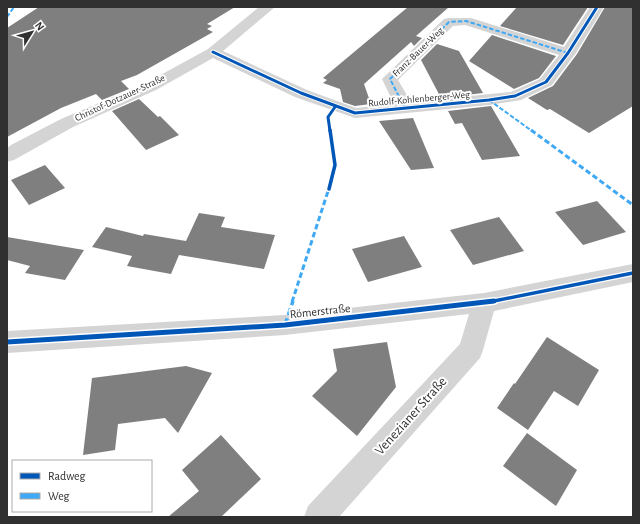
<svg xmlns="http://www.w3.org/2000/svg" width="640" height="524" viewBox="0 0 640 524" font-family="'Alegreya Sans',sans-serif">
<style>
.building{fill:#7f7f7f}
.lines{fill:none;stroke-linecap:round;stroke-linejoin:round}
.street{fill:#d4d4d4;fill-rule:evenodd}
.quiet-far2{stroke:#3fa9f5;stroke-width:2;stroke-dasharray:4.5 2;stroke-linecap:butt}
.quiet-far1{stroke:#3fa9f5;stroke-width:3;stroke-dasharray:5.5 3;stroke-linecap:butt}
.quiet{stroke:#3fa9f5;stroke-width:3.5;stroke-dasharray:7 3.5;stroke-linecap:butt}
.cycleway-far2-casing{stroke:#fff;stroke-width:5}
.cycleway-far1-casing{stroke:#fff;stroke-width:6}
.cycleway-casing{stroke:#fff;stroke-width:8}
.cycleway-far2{stroke:#0057b8;stroke-width:3}
.cycleway-far1{stroke:#0057b8;stroke-width:3.5}
.cycleway{stroke:#0057b8;stroke-width:5}
.labels{text-anchor:middle;dominant-baseline:central;stroke-width:4;stroke-linejoin:round;paint-order:stroke}
.far-street-label{font-size:10px;fill:#303030;stroke:#fff}
.street-label{font-size:12px;fill:#303030;stroke:#fff}
.near-street-label{font-size:14px;fill:#303030;stroke:#fff}
</style>
<rect width="100%" height="100%" fill="#fff"/>
<g class="building">
<polygon points="39,7 235,7 207,24 212,26 207,29 213,32 137,75 121,81 129,89 102,100 96,94 61,108 7,137 7,28"/>
<polygon points="408,7 449,7 416,36 422,38 414,46 411,42 364,84 371,104 355,106 343,102 340,89 323,83 327,80 323,78"/>
<polygon points="517,7 588,7 563,45 500,26"/>
<polygon points="605,7 633,7 633,106 589,133 550,109 547,110 528,98 553,86 577,54"/>
<polygon points="492,35 556,56 539,78 514,89 469,61"/>
<polygon points="437,44 459,51 483,93 441,98 421,60"/>
<polygon points="139,99 158,117 160,116 179,135 146,150 112,111"/>
<polygon points="491,106 520,156 482,160 462,123 455,124 448,111"/>
<polygon points="413,118 434,168 411,170 379,121"/>
<polygon points="45,165 65,188 29,205 11,180"/>
<polygon points="597,201 626,232 583,245 555,212"/>
<polygon points="199,213 225,217 221,227 275,235 264,269 179,255 171,274 127,266 132,256 92,247 106,227 143,236 144,234 186,241"/>
<polygon points="499,217 524,251 473,265 450,230"/>
<polygon points="404,236 422,267 368,282 352,249"/>
<polygon points="7,237 84,250 65,280 25,273 30,266 7,260"/>
<polygon points="547,337 599,370 578,406 554,391 528,430 497,408 514,383 515,384"/>
<polygon points="387,342 396,387 357,436 312,396 337,371 333,349"/>
<polygon points="186,366 212,373 178,433 165,418 118,424 115,450 83,455 92,378"/>
<polygon points="527,433 577,470 556,506 503,466"/>
<polygon points="221,435 261,479 221,517 168,517 199,491 182,470"/>
</g>
<g class="lines">
<g class="street">
<path d="M259,7h16l-52,44 84,39 49,18 38,-4 -12,-25 62,-60 5,-1h22l93,29 26,-40h14l-28,46 -24,32 -31,15 -32,5 -134,13 -60,-21 -82,-39 -57,32 -83,37 -59,33 -7,2v-14l4,-3 50,-26 83,-35 64,-35zM465,25l94,30 -19,24 -29,13 -100,10 -13,-22 55,-54z"/>
<polygon points="633,264 633,282 494,311 483,350 480,358 339,517 304,517 308,506 460,344 469,314 285,335 7,353 7,331 285,315 484,293"/>
</g>
<g class="quiet-far2">
<polyline points="7,17 14,7"/>
<polyline points="489,100 532,131"/>
<polyline points="405,108 390,79 449,22 466,21 568,53"/>
</g>
<g class="quiet-far1">
<polyline points="531,130 633,205"/>
<polyline points="292,302 330,185"/>
</g>
<polyline class="quiet" points="285,325 293,301"/>
<defs>
<g id="cycleway-far2">
<polyline points="213,52 301,93 355,113 489,100 515,96 546,82 568,53 597,7"/>
<polyline points="330,131 328,117 335,107"/>
</g>
<g id="cycleway-far1">
<polyline points="329,189 335,165 330,130"/>
<polyline points="489,302 633,273"/>
</g>
<polyline id="cycleway" points="7,342 285,325 494,301"/>
</defs>
<use href="#cycleway-far2" class="cycleway-far2-casing"/>
<use href="#cycleway-far1" class="cycleway-far1-casing"/>
<use href="#cycleway" class="cycleway-casing"/>
<use href="#cycleway-far2" class="cycleway-far2"/>
<use href="#cycleway-far1" class="cycleway-far1"/>
<use href="#cycleway" class="cycleway"/>
</g>
<g class="labels">
<g class="far-street-label">
<text transform="translate(418 52) rotate(-44)">Franz-Bauer-Weg</text>
<text transform="translate(120 98) rotate(-25)">Christof-Dotzauer-Straße</text>
<text transform="translate(419 99) rotate(-5)">Rudolf-Kohlenberger-Weg</text>
</g>
<g class="street-label">
<text transform="translate(320 311) rotate(-6)">Römerstraße</text>
</g>
<g class="near-street-label">
<text transform="translate(411 416) rotate(-48)">Venezianer Straße</text>
</g>
</g>
<rect width="640" height="524" fill="none" stroke="#303030" stroke-width="16"/>
<rect x="12" y="460" width="140" height="52" fill="#ffffff" stroke="#acacac"/>
<rect x="20" y="473" width="20" height="6" fill="#0057b8" stroke="#acacac"/>
<text x="48" y="480" font-size="12" fill="#303030">Radweg</text>
<rect x="20" y="493" width="20" height="6" fill="#3fa9f5" stroke="#acacac"/>
<text x="48" y="500" font-size="12" fill="#303030">Weg</text>
<g transform="translate(32 32) rotate(53)" stroke="#ffffff" stroke-width="3" paint-order="stroke">
<path d="M0-3L7 15L0 10L-7 15Z" fill="#303030"/>
<text y="-6" font-size="11" font-weight="bold" text-anchor="middle" fill="#303030">N</text>
</g>
</svg>
